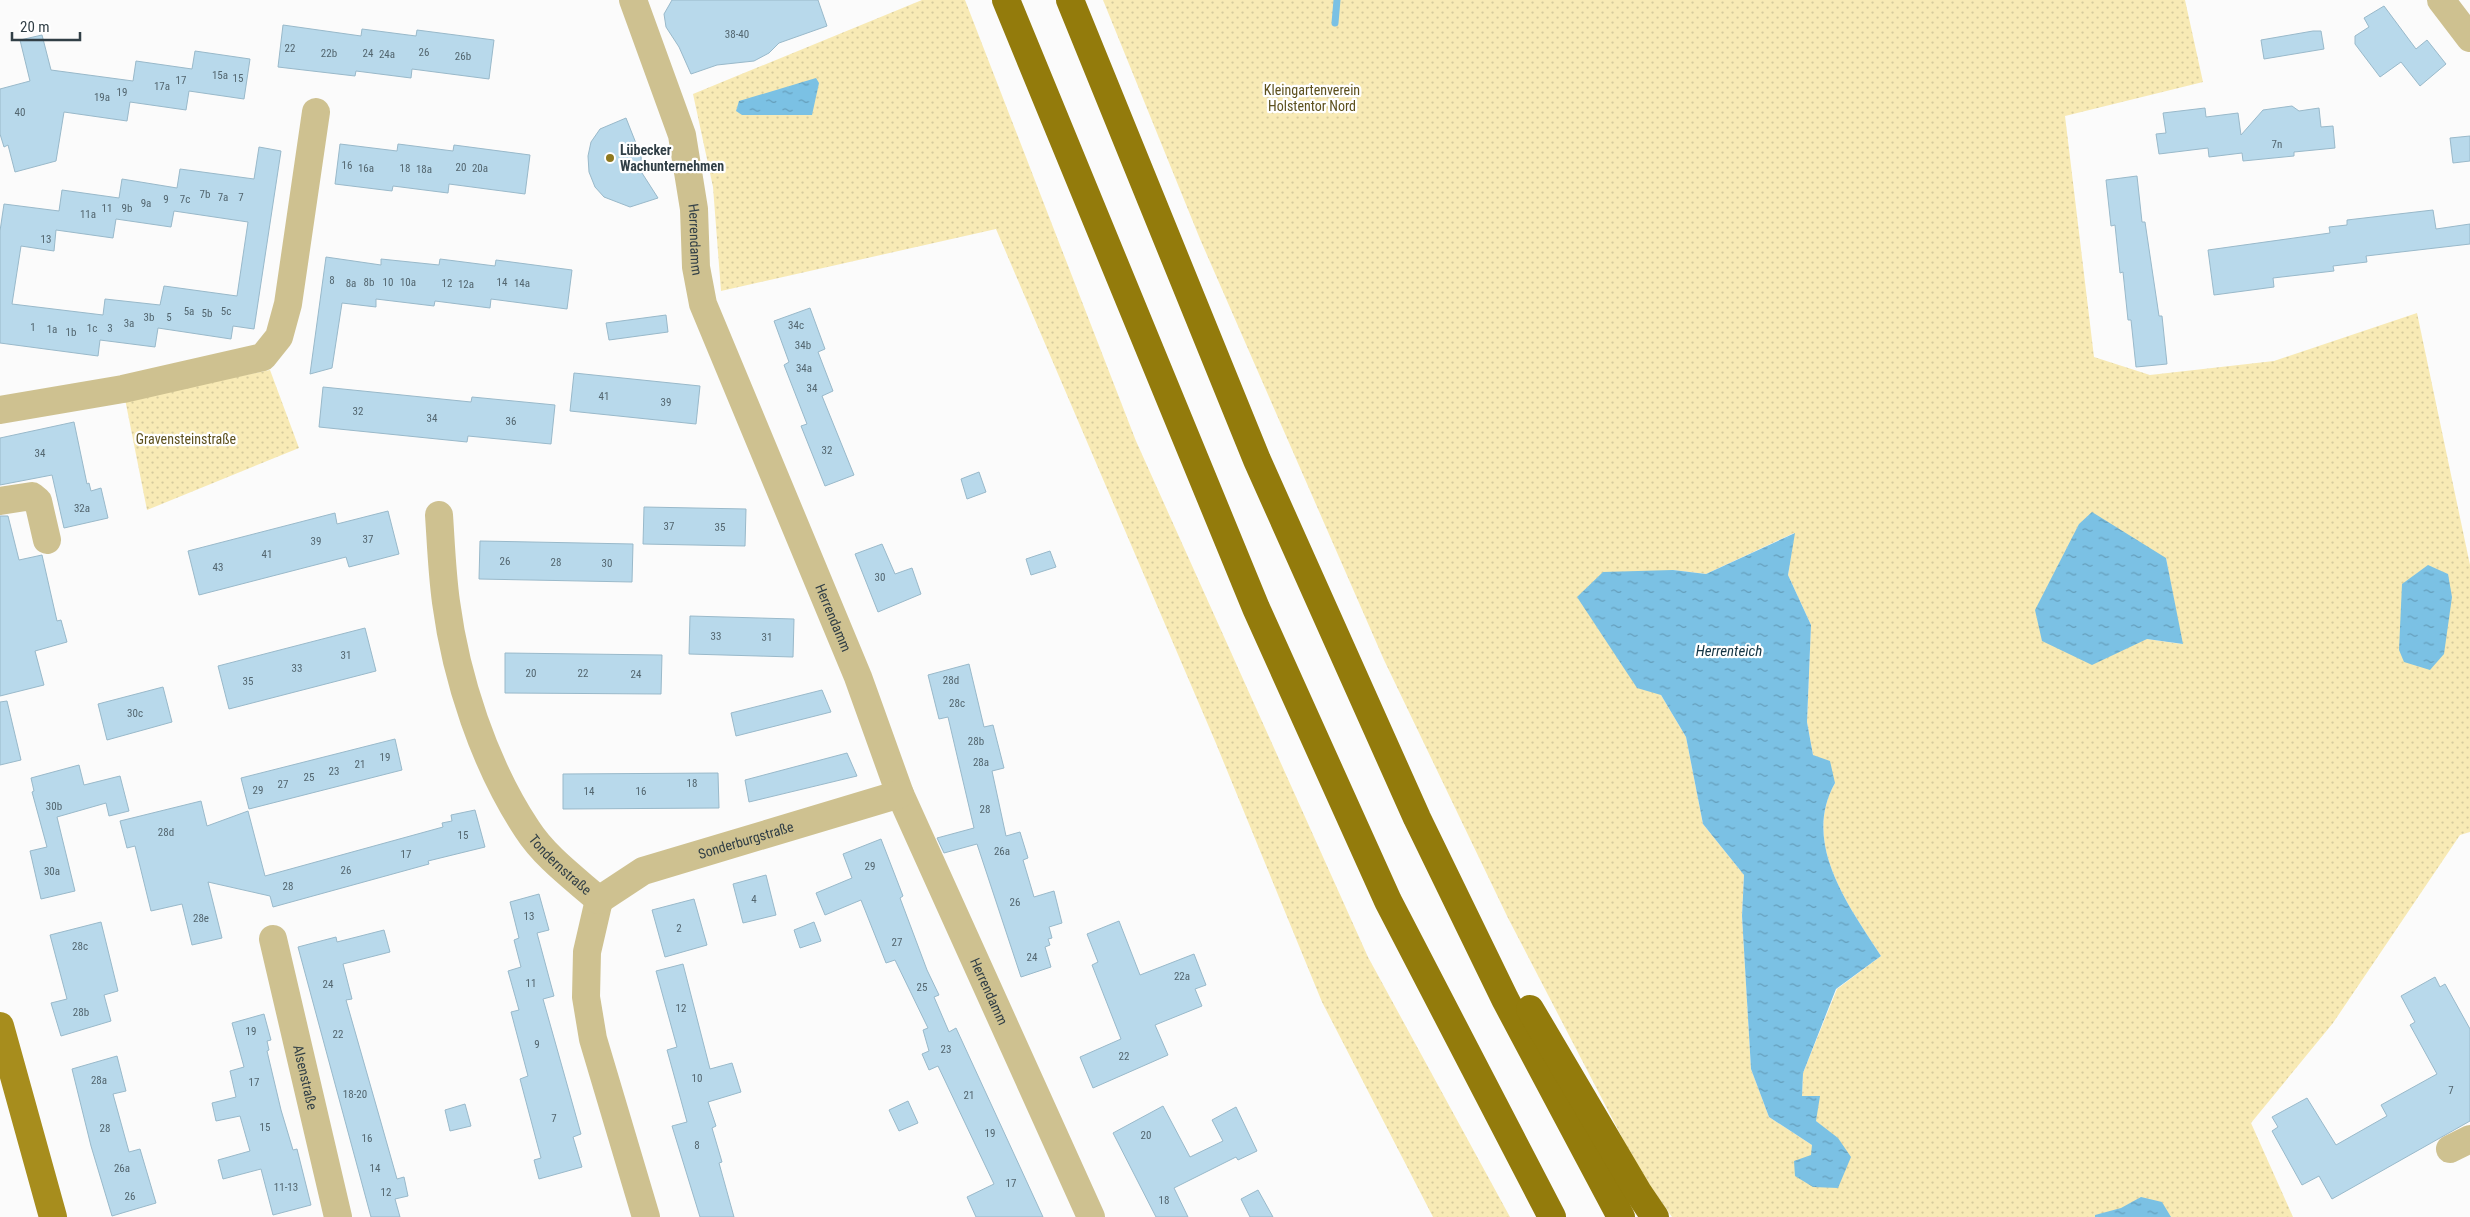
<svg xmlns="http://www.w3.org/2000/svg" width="2470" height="1217" viewBox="0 0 2470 1217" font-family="'Roboto Condensed',sans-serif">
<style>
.green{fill:url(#green-dots);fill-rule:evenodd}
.water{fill:url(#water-ripples)}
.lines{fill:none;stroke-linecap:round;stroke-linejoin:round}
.stream{stroke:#7bc1e4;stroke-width:7}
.building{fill:#b8d9eb;stroke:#99b9ca;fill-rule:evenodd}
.minor{stroke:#cec190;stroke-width:28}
.major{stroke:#a78d1d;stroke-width:28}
.highway{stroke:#937b0c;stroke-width:28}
.poi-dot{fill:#8f791f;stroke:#fff;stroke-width:2}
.labels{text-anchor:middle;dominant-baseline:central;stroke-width:4.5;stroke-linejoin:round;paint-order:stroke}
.number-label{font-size:11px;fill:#53666f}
.park-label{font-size:14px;fill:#5d501e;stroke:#fff}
.poi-label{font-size:14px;font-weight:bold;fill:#313f46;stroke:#fff;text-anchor:start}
.street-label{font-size:14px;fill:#313f46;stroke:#fff}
.water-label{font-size:15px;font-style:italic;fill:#153544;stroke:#fff}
</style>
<defs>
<pattern id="green-dots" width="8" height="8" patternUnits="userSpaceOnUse" patternTransform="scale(1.25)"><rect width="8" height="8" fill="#f8eab5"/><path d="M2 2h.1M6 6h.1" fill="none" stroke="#d5ca9d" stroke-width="1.8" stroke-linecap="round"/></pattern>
<pattern id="water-ripples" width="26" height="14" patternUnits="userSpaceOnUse" patternTransform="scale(1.25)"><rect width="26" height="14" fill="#7bc1e4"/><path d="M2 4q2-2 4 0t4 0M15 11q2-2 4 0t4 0" fill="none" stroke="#659ebb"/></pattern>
</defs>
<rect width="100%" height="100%" fill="#fbfbfb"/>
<g class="green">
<polygon points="922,0 965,0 1136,441 1368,957 1510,1217 1433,1217 1322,1002 1215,741 996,229 721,291 713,187 693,94"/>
<path d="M1103,0h1082l18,82 -138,34 29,241 56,18 124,-14 143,-48 53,252v267l-10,3 -127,188 -82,100 42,94h-621l-34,-49 -130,-250 -124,-258 -184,-421zM1794,533l-6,42 23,50 -4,97 6,33 22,28c-34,60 14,123 46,173l-44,33 -34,84 -1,23 14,25 9,8 -12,58 -1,-42 -43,-28 -18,-48 -9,-153 2,-41 -41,-51 -17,-87 -25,-42 12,-125 33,4zM2166,558l16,86 -35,-5z"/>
<polygon points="270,370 299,448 147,510 125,399"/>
</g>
<g class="water">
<polygon points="816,78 819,83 812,115 742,115 736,111 739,101"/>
<polygon points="2092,512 2166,558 2183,644 2147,639 2092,665 2042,641 2035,610 2079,524"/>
<path d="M1795,533l-7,42 23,50 -4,97 6,33 17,6 5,22c-34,60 14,123 46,173l-45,33 -33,84 -1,23h18l-4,25 22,17 13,19 -13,31 -25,-1 -18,-11 -1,-15 17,-6 1,-10 -43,-28 -18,-48 -9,-153 2,-41 -41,-51 -17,-87 -25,-42 -24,-7 -60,-91 26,-25 70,-2 33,4z"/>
<polygon points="2428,565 2448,574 2452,597 2444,654 2430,670 2404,662 2399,650 2402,584"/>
<polygon points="2141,1197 2162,1202 2171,1217 2095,1217 2095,1215 2121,1208"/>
</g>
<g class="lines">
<polyline class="stream" points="1335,23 1337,0"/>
</g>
<g class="building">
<polygon points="672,0 818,0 827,26 779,43 769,53 754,61 717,65 691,74 679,47 666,27 664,14"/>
<polygon points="2384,6 2416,49 2427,40 2446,64 2420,86 2401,62 2380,77 2355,44 2355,36 2369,27 2364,18"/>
<polygon points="283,25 361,36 362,29 416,36 417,30 494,40 489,79 412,69 411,78 356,71 355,76 278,67"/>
<polygon points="2313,31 2321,31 2324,49 2264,59 2261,40"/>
<polygon points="42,35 51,70 133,81 136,61 192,69 195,51 250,59 244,99 189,91 186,110 130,102 127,121 64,112 56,161 15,172 8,145 4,147 0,134 0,89 30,81 20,40"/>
<polygon points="2292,106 2299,111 2319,108 2321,127 2333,126 2335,148 2294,152 2294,156 2243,161 2242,153 2209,157 2208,148 2159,154 2156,134 2166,133 2163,113 2205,108 2206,117 2238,113 2241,135 2263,110"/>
<polygon points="626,118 641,156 642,173 658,198 630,207 604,197 595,187 589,172 588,156 591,142 600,129"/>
<polygon points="2470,136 2470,161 2453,163 2450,138"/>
<polygon points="340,144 397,151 398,144 453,151 454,145 530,155 525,194 449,184 448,193 393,186 392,191 335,184"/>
<path d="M259,147l22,4 -27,178 -21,-3 -2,13 -73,-11 -3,19 -55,-7 -2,16 -98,-13v-112l4,-27 55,7 3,-21 57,8 3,-19 55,9 3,-19 74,10zM174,211l74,11 -11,74 -73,-10 -4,19 -55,-6 -2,16 -91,-11 9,-58 33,5 2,-21 57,8 3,-19 55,8z"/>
<polygon points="2137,176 2142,222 2145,222 2159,316 2162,316 2167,364 2136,367 2131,320 2128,320 2123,272 2120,273 2115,225 2111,226 2106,180"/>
<polygon points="2433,210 2436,229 2470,224 2470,244 2366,256 2367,262 2333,266 2334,271 2273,278 2274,287 2214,295 2208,250 2330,233 2329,227 2347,225 2347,220"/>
<polygon points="326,257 381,265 381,259 439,265 440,259 495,266 496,260 572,270 567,309 491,299 490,308 435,301 434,306 376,299 376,307 342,303 332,368 310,374"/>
<polygon points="810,308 825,349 818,352 833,391 822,396 854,475 825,486 801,426 807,424 784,365 789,362 774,321"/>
<polygon points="666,315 668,332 609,340 606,323"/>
<polygon points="574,373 700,386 696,424 570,411"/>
<polygon points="323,387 471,402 472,397 555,405 551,444 468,436 467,442 319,427"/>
<polygon points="74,422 87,484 89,483 91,491 101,488 108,518 64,528 52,475 0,485 0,438"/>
<polygon points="979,472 986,492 967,499 961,479"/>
<polygon points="644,507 746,509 745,546 643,544"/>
<polygon points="388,511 399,554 349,567 346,557 199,595 188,551 335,513 337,524"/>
<polygon points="0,516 8,516 19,560 42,555 57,621 61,620 67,642 35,651 44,685 0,696"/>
<polygon points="480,541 633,544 632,582 479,579"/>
<polygon points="882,544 895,574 912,568 921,594 878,612 855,554"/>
<polygon points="1050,551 1056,567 1031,575 1026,559"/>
<polygon points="690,616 794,619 793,657 689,654"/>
<polygon points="365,628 376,671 229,709 218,666"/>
<polygon points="505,653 662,655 661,694 505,693"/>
<polygon points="969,664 984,727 993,725 1004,768 992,771 1006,836 1020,832 1028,858 1023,860 1034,897 1054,891 1062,923 1049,927 1052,938 1048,939 1050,945 1045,947 1051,967 1021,977 977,844 944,853 937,838 974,828 948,717 939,719 928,675"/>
<polygon points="163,687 172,722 107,740 98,704"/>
<polygon points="822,690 831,712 736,736 731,713"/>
<polygon points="7,701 21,760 0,765 0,702"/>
<polygon points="395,739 402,770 249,809 241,778"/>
<polygon points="847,753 857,776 749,802 745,780"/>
<polygon points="79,765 84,785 120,776 129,811 109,816 106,803 57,817 75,891 41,899 30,851 47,847 32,792 34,791 31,778"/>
<polygon points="718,773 719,808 563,809 563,774"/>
<polygon points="201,801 207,826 248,811 265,876 443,827 442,823 452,821 451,815 475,810 485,847 428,861 429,864 273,907 270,896 208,882 222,938 192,945 182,904 151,911 135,846 127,848 120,821"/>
<polygon points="881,839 903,896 900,898 927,970 939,995 934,997 949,1032 956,1028 1043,1217 976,1217 967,1197 994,1184 938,1066 929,1070 922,1054 929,1051 923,1030 928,1028 895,960 886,963 861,900 825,915 816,893 852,878 843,854"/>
<polygon points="766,875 776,915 743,923 733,884"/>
<polygon points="539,894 549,930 537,933 554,996 543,999 581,1134 573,1137 582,1167 539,1179 534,1160 541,1158 520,1079 528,1076 511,1012 519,1010 508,971 521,967 514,940 519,938 510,902"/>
<polygon points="694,899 707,945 665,957 652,910"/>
<polygon points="1119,921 1140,975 1194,954 1206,985 1195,989 1202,1006 1155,1025 1168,1055 1093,1088 1080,1057 1121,1039 1092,965 1098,962 1087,934"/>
<polygon points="101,922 118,991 104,995 111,1021 61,1036 51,1003 67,999 50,935"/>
<polygon points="814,922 821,941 800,948 794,930"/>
<polygon points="384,930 390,952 343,964 352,999 346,1000 380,1119 397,1179 404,1177 408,1196 395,1199 400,1217 371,1217 298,947 336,937 337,942"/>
<polygon points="683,964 710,1069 732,1063 741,1092 708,1102 716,1126 712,1128 722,1162 719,1163 734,1217 700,1217 672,1126 687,1122 667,1050 677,1047 656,971"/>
<polygon points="2435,977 2440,987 2445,984 2470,1029 2470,1121 2332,1199 2319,1176 2302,1185 2272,1131 2278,1127 2272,1117 2307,1098 2336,1145 2387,1116 2381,1105 2437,1074 2410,1025 2415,1022 2401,996"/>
<polygon points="264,1014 271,1040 267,1041 269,1050 267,1051 281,1110 293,1150 297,1149 311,1205 273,1215 261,1169 223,1179 218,1160 250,1151 240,1116 216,1121 212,1103 236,1097 230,1071 244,1067 232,1023"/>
<polygon points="117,1056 126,1091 113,1094 129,1152 140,1149 156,1203 112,1216 91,1146 72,1069"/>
<polygon points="908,1101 918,1123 899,1131 889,1110"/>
<polygon points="465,1104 471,1126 450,1131 445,1110"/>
<polygon points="1163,1106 1190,1157 1223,1141 1212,1120 1236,1107 1257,1151 1238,1160 1236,1157 1174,1188 1188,1217 1156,1217 1113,1133"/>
<polygon points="1258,1190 1273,1217 1250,1217 1241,1199"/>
</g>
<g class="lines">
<g class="minor">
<path id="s1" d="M633,0l49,135 12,74 2,58 7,37 155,373 42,117 191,423"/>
<polyline points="2441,0 2470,38"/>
<polyline points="0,410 123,389 263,357 279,337 288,304 316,112"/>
<polyline points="0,501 32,496 38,501 47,540"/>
<path id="s2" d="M439,515c2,29 3,58 7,87 10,76 38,162 81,227 18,28 47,49 72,71"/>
<polyline points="599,900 587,952 586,997 593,1039 646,1217"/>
<path id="s3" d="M599,900l44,-29 257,-77"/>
<path id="s4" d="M273,939l65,278"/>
<polyline points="2450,1149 2470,1139"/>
</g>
<polyline class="major" points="0,1026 53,1217"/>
<g class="highway">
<polyline points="1006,0 1256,608 1388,901 1552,1217"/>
<polyline points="1070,0 1257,460 1417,818 1505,999 1621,1217"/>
<polyline points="1530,1009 1638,1192 1655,1217"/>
</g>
</g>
<circle class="poi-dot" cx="610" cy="158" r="5"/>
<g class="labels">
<g class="number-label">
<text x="737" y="34">38-40</text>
<text x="290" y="48">22</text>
<text x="424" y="52">26</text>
<text x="329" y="53">22b</text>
<text x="368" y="53">24</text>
<text x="387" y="54">24a</text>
<text x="463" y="56">26b</text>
<text x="220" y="75">15a</text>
<text x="238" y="78">15</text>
<text x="181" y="80">17</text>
<text x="162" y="86">17a</text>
<text x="122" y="92">19</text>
<text x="102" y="97">19a</text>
<text x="20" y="112">40</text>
<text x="2277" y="144">7n</text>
<text x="347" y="165">16</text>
<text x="461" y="167">20</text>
<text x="366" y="168">16a</text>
<text x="405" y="168">18</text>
<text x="480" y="168">20a</text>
<text x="424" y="169">18a</text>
<text x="205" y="194">7b</text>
<text x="223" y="197">7a</text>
<text x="241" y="197">7</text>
<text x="166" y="199">9</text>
<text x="185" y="199">7c</text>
<text x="146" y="203">9a</text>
<text x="107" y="208">11</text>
<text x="127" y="208">9b</text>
<text x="88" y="214">11a</text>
<text x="46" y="239">13</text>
<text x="332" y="280">8</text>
<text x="369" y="282">8b</text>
<text x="388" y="282">10</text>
<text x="408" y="282">10a</text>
<text x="502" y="282">14</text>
<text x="351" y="283">8a</text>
<text x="447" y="283">12</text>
<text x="522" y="283">14a</text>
<text x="466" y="284">12a</text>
<text x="189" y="311">5a</text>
<text x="226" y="311">5c</text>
<text x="207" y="313">5b</text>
<text x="149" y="317">3b</text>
<text x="169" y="317">5</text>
<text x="129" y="323">3a</text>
<text x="796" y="325">34c</text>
<text x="33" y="327">1</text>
<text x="92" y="328">1c</text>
<text x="110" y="328">3</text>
<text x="52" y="329">1a</text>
<text x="71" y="332">1b</text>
<text x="803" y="345">34b</text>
<text x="804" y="368">34a</text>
<text x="812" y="388">34</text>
<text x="604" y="396">41</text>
<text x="666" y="402">39</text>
<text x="358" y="411">32</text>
<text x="432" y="418">34</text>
<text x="511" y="421">36</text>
<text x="827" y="450">32</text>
<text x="40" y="453">34</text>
<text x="82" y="508">32a</text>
<text x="669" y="526">37</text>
<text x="720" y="527">35</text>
<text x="368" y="539">37</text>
<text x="316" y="541">39</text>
<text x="267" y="554">41</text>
<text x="505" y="561">26</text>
<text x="556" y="562">28</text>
<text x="607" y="563">30</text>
<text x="218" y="567">43</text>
<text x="880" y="577">30</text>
<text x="716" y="636">33</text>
<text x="767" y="637">31</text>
<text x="346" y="655">31</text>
<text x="297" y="668">33</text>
<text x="531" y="673">20</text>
<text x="583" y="673">22</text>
<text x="636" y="674">24</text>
<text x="951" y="680">28d</text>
<text x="248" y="681">35</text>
<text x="957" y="703">28c</text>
<text x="135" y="713">30c</text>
<text x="976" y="741">28b</text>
<text x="385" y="757">19</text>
<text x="981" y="762">28a</text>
<text x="360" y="764">21</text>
<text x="334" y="771">23</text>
<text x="309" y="777">25</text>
<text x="692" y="783">18</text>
<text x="283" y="784">27</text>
<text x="258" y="790">29</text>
<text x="589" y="791">14</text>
<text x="641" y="791">16</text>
<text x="54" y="806">30b</text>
<text x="985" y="809">28</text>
<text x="166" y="832">28d</text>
<text x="463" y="835">15</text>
<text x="1002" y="851">26a</text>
<text x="406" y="854">17</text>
<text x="870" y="866">29</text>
<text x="346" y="870">26</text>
<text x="52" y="871">30a</text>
<text x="288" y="886">28</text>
<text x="754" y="899">4</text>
<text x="1015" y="902">26</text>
<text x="529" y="916">13</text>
<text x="201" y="918">28e</text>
<text x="679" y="928">2</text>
<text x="897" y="942">27</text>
<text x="80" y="946">28c</text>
<text x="1032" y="957">24</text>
<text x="1182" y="976">22a</text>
<text x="531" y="983">11</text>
<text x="328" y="984">24</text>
<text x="922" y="987">25</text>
<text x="681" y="1008">12</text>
<text x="81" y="1012">28b</text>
<text x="251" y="1031">19</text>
<text x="338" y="1034">22</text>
<text x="537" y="1044">9</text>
<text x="946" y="1049">23</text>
<text x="1124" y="1056">22</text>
<text x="697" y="1078">10</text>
<text x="99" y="1080">28a</text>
<text x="254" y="1082">17</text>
<text x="2451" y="1090">7</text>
<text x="355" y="1094">18-20</text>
<text x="969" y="1095">21</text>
<text x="554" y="1118">7</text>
<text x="265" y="1127">15</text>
<text x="105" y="1128">28</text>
<text x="990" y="1133">19</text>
<text x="1146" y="1135">20</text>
<text x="367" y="1138">16</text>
<text x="697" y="1145">8</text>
<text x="122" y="1168">26a</text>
<text x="375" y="1168">14</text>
<text x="1011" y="1183">17</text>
<text x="286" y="1187">11-13</text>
<text x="386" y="1192">12</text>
<text x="130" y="1196">26</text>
<text x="1164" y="1200">18</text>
</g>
<g class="park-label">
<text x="1312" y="90">Kleingartenverein<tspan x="1312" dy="16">Holstentor Nord</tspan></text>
<text x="186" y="439">Gravensteinstraße</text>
</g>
<g class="poi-label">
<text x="620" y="150">Lübecker<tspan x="620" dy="16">Wachunternehmen</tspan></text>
</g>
<g class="street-label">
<text stroke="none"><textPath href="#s1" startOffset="249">Herrendamm</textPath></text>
<text stroke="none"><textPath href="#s1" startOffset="654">Herrendamm</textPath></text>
<text stroke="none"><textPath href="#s3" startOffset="160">Sonderburgstraße</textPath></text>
<text stroke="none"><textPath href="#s2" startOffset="379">Tondernstraße</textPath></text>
<text stroke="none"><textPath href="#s1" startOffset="1059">Herrendamm</textPath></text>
<text stroke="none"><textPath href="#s4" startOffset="142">Alsenstraße</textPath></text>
</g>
<g class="water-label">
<text x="1729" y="651">Herrenteich</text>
</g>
</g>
<path d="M12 32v8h68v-8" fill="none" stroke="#313f46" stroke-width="2.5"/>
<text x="20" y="32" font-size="15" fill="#313f46" stroke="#ffffff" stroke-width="4" paint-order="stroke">20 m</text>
</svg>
